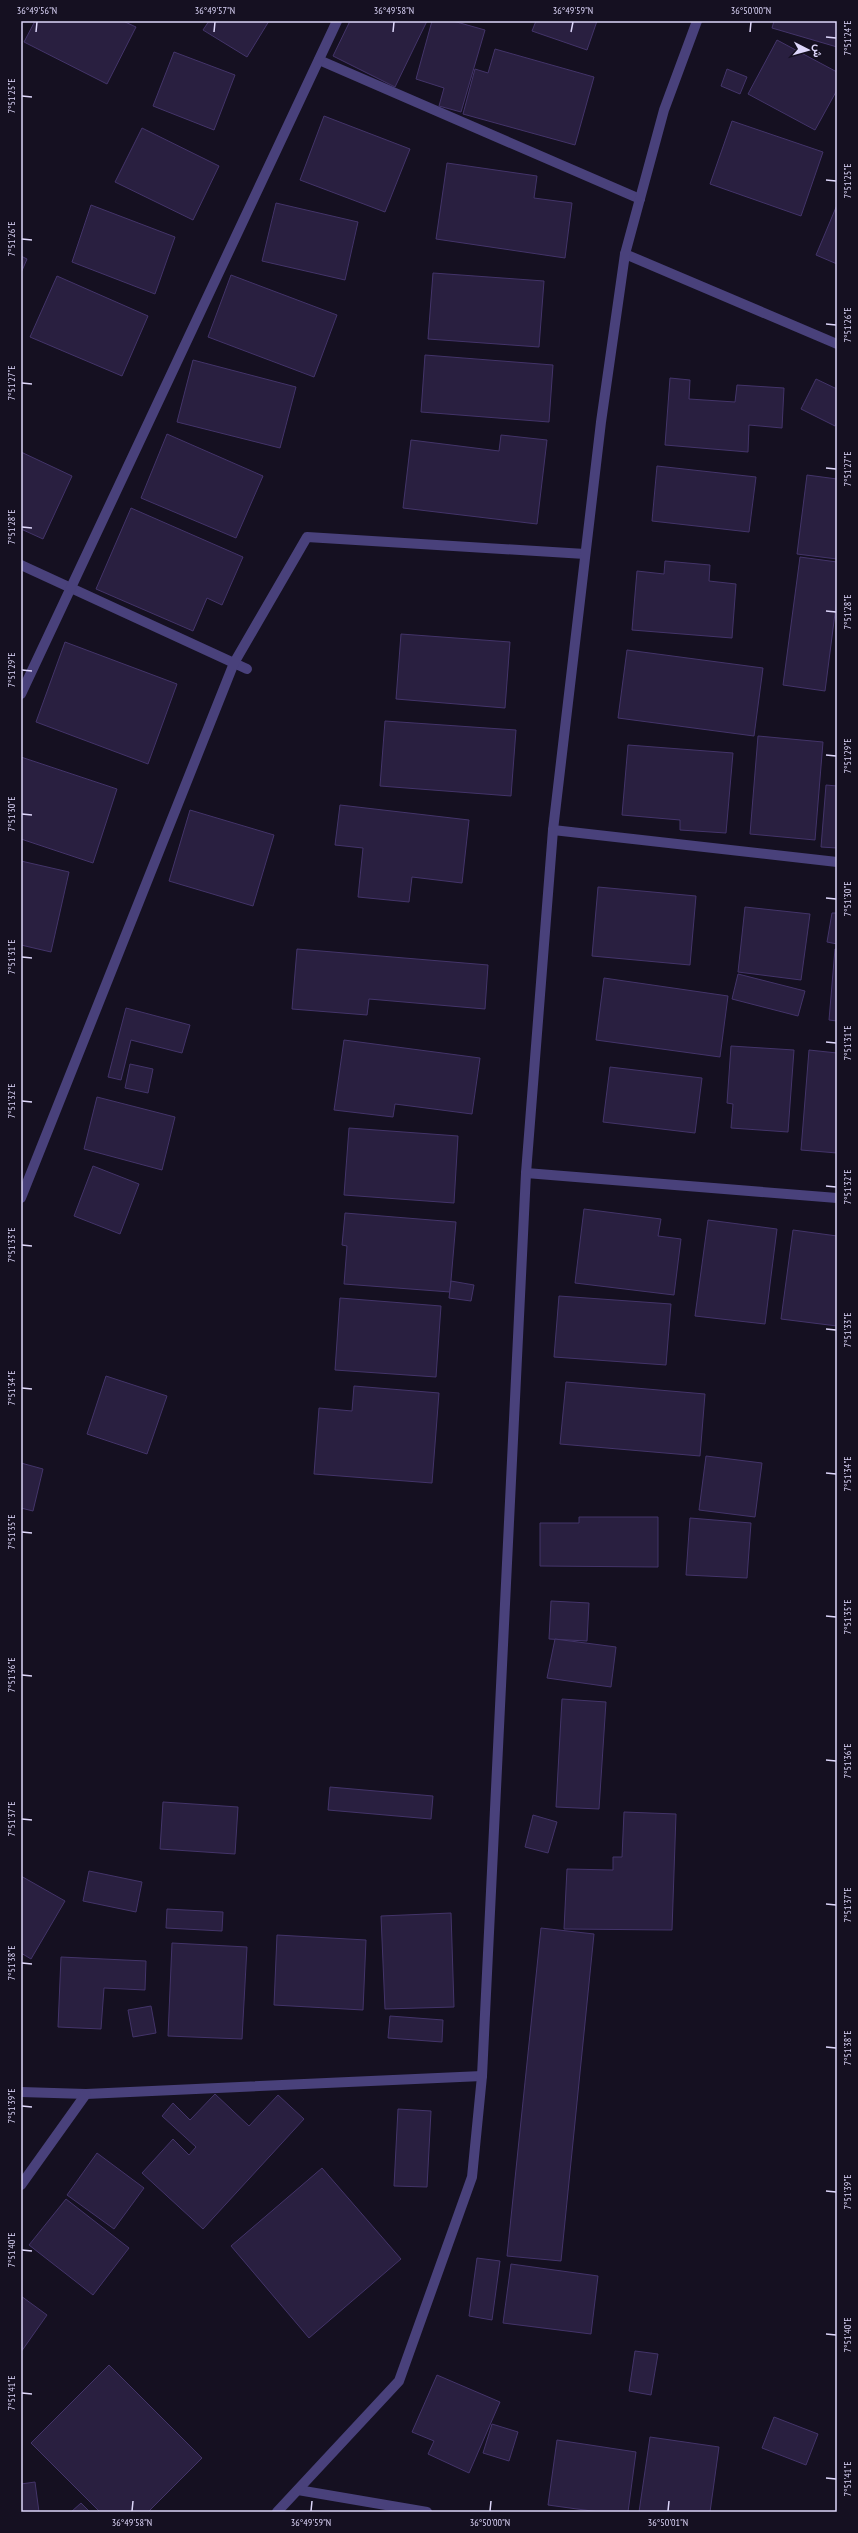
<svg xmlns="http://www.w3.org/2000/svg" width="858" height="2533" viewBox="0 0 858 2533" font-family="'PT Sans Narrow',Vazirmatn,sans-serif">
<style>
.building{fill:#291f40;stroke:#433469}
.lines{fill:none;stroke-linecap:round;stroke-linejoin:round}
.minor{stroke:#49417b;stroke-width:10}
.ticks{fill:none;stroke:#ddd6fa;stroke-width:1.5}
.neatline{fill:none;stroke:#ddd6fa;stroke-width:1.5}
.ticks-label{font-size:10px;text-anchor:middle;fill:#ddd6fa}
</style>
<rect width="100%" height="100%" fill="#151021"/>
<g class="building">
<polygon points="35,21 123,21 136,27 107,84 24,42"/>
<polygon points="209,21 269,21 247,57 203,30"/>
<polygon points="350,21 427,21 395,87 333,56"/>
<polygon points="432,21 453,21 485,30 461,112 439,106 444,88 416,79"/>
<polygon points="536,21 597,21 587,50 532,31"/>
<polygon points="774,21 837,21 837,47 772,28"/>
<polygon points="777,40 837,72 837,90 815,130 748,94"/>
<polygon points="495,49 594,77 575,145 463,114 475,69 488,73"/>
<polygon points="174,52 235,75 214,130 153,106"/>
<polygon points="727,69 747,77 740,94 721,86"/>
<polygon points="324,116 410,149 385,212 300,180"/>
<polygon points="732,121 823,152 801,216 710,184"/>
<polygon points="142,128 219,166 193,220 115,182"/>
<polygon points="447,163 537,176 534,198 572,203 565,258 436,239"/>
<polygon points="276,203 358,222 345,280 262,261"/>
<polygon points="91,205 175,237 155,294 72,262"/>
<polygon points="837,205 837,264 816,255"/>
<polygon points="21,256 27,259 21,273"/>
<polygon points="433,273 544,281 539,347 428,339"/>
<polygon points="231,275 337,315 314,377 208,337"/>
<polygon points="57,276 148,316 122,376 30,337"/>
<polygon points="425,355 553,365 549,422 421,412"/>
<polygon points="193,360 296,387 280,448 177,422"/>
<polygon points="670,378 690,380 689,399 735,402 737,385 784,388 782,428 749,425 748,452 665,445"/>
<polygon points="816,379 837,389 837,421 835,426 801,409"/>
<polygon points="167,434 263,476 236,538 141,498"/>
<polygon points="501,435 547,440 537,524 403,508 411,440 499,451"/>
<polygon points="21,452 72,476 43,539 21,529"/>
<polygon points="657,466 756,477 749,532 652,521"/>
<polygon points="807,475 837,479 837,559 797,554"/>
<polygon points="131,508 243,557 222,605 207,598 193,631 96,589"/>
<polygon points="800,557 837,562 837,598 825,691 783,685"/>
<polygon points="665,561 710,565 709,581 736,584 732,638 632,630 637,571 664,574"/>
<polygon points="401,634 510,642 505,708 396,699"/>
<polygon points="65,642 177,684 148,764 36,722"/>
<polygon points="627,650 763,668 754,736 618,718"/>
<polygon points="385,721 516,730 511,796 380,786"/>
<polygon points="758,736 823,742 815,840 750,834"/>
<polygon points="628,745 733,753 726,833 680,830 680,820 622,815"/>
<polygon points="21,757 117,789 93,863 21,839"/>
<polygon points="826,785 837,786 837,848 821,847"/>
<polygon points="340,805 469,820 462,883 412,877 409,902 358,897 363,848 335,845"/>
<polygon points="190,810 274,835 253,906 169,881"/>
<polygon points="21,861 69,872 51,952 21,945"/>
<polygon points="598,887 696,896 690,965 592,956"/>
<polygon points="745,907 810,914 801,980 738,972"/>
<polygon points="832,913 837,913 837,944 827,942"/>
<polygon points="297,949 488,965 485,1009 369,999 367,1015 292,1009"/>
<polygon points="835,949 837,949 837,1021 829,1020"/>
<polygon points="738,974 805,991 798,1016 732,999"/>
<polygon points="604,978 728,996 720,1057 596,1040"/>
<polygon points="126,1008 190,1025 182,1053 131,1040 121,1080 108,1077"/>
<polygon points="344,1040 480,1058 472,1114 395,1104 393,1117 334,1110"/>
<polygon points="731,1046 794,1050 788,1132 731,1128 733,1104 727,1103"/>
<polygon points="809,1050 837,1053 837,1153 801,1150"/>
<polygon points="130,1064 153,1069 148,1093 125,1088"/>
<polygon points="610,1067 702,1078 695,1133 603,1122"/>
<polygon points="97,1097 175,1117 162,1170 84,1149"/>
<polygon points="349,1128 458,1136 454,1203 344,1195"/>
<polygon points="93,1166 139,1184 120,1234 74,1216"/>
<polygon points="584,1209 661,1219 658,1236 681,1239 674,1295 575,1283"/>
<polygon points="345,1213 456,1222 450,1292 344,1284 347,1246 342,1245"/>
<polygon points="708,1220 777,1229 765,1324 695,1316"/>
<polygon points="793,1230 837,1236 837,1326 781,1319"/>
<polygon points="451,1281 474,1285 471,1301 449,1298"/>
<polygon points="559,1296 671,1304 666,1365 554,1357"/>
<polygon points="340,1298 441,1306 436,1377 335,1370"/>
<polygon points="106,1376 167,1396 147,1454 87,1434"/>
<polygon points="566,1382 705,1394 700,1456 560,1444"/>
<polygon points="354,1386 439,1393 432,1483 314,1474 319,1408 352,1411"/>
<polygon points="706,1456 762,1463 755,1517 699,1510"/>
<polygon points="21,1463 43,1469 33,1511 21,1508"/>
<polygon points="579,1517 658,1517 658,1567 540,1566 540,1523 579,1523"/>
<polygon points="690,1518 751,1523 747,1578 686,1575"/>
<polygon points="551,1601 589,1603 587,1641 549,1639"/>
<polygon points="555,1639 616,1647 611,1687 547,1678"/>
<polygon points="562,1699 606,1702 599,1809 556,1807"/>
<polygon points="330,1787 433,1796 431,1819 328,1810"/>
<polygon points="163,1802 238,1807 235,1854 160,1849"/>
<polygon points="624,1812 676,1814 672,1930 564,1929 567,1869 613,1870 613,1857 622,1857"/>
<polygon points="533,1815 557,1822 548,1853 525,1847"/>
<polygon points="89,1871 142,1882 136,1912 83,1901"/>
<polygon points="21,1876 65,1901 31,1959 21,1953"/>
<polygon points="167,1909 223,1912 222,1931 166,1928"/>
<polygon points="451,1913 454,2007 385,2009 381,1916"/>
<polygon points="541,1928 594,1934 561,2261 507,2256"/>
<polygon points="277,1935 366,1940 363,2010 274,2005"/>
<polygon points="172,1943 247,1947 242,2039 168,2036"/>
<polygon points="61,1957 146,1961 145,1990 104,1988 101,2029 58,2027"/>
<polygon points="151,2006 156,2033 133,2037 128,2010"/>
<polygon points="390,2016 443,2020 442,2042 388,2038"/>
<polygon points="215,2094 249,2126 278,2095 304,2119 203,2229 142,2173 173,2139 189,2155 196,2147 162,2116 173,2103 190,2120"/>
<polygon points="398,2109 431,2111 427,2187 394,2186"/>
<polygon points="97,2153 144,2188 114,2229 67,2195"/>
<polygon points="322,2168 401,2259 309,2338 231,2246"/>
<polygon points="66,2199 129,2248 93,2295 29,2245"/>
<polygon points="477,2258 500,2261 492,2320 469,2316"/>
<polygon points="511,2264 598,2276 591,2334 503,2323"/>
<polygon points="21,2296 47,2315 21,2352"/>
<polygon points="635,2351 658,2354 651,2395 629,2391"/>
<polygon points="109,2365 202,2458 148,2512 100,2512 31,2443"/>
<polygon points="437,2375 500,2402 469,2473 428,2454 434,2441 412,2432"/>
<polygon points="774,2417 818,2434 806,2465 762,2448"/>
<polygon points="492,2424 518,2432 509,2461 483,2453"/>
<polygon points="650,2437 719,2447 710,2512 639,2512"/>
<polygon points="557,2440 636,2452 628,2512 599,2512 548,2505"/>
<polygon points="35,2482 39,2512 21,2512 21,2484"/>
<polygon points="81,2503 90,2512 71,2512"/>
</g>
<g class="lines">
<g class="minor">
<polyline points="319,60 640,199"/>
<polyline points="625,254 837,344"/>
<polyline points="21,565 247,669"/>
<polyline points="21,694 337,21"/>
<polyline points="553,830 837,862"/>
<polyline points="526,1173 837,1198"/>
<polyline points="21,1198 234,663 307,537 585,554"/>
<polyline points="21,2092 86,2094 482,2076"/>
<polyline points="21,2185 86,2094"/>
<polyline points="298,2490 427,2512"/>
<polyline points="277,2512 399,2381 472,2177 482,2076 526,1173 553,830 601,422 625,254 664,110 697,21"/>
</g>
</g>
<path class="ticks" d="M36,32l1,-10M214,32l1,-10M393,32l1,-10M571,32l2,-10M750,32l1,-10M826,37l10,1M22,96l10,1M826,180l10,1M22,239l10,1M826,324l10,1M22,383l10,1M826,468l10,1M22,527l10,1M826,611l10,1M22,670l10,1M826,755l10,1M22,814l10,1M826,898l10,1M22,957l10,1M826,1042l10,1M22,1101l10,1M826,1186l10,1M22,1245l10,1M826,1329l10,1M22,1388l10,1M826,1473l10,1M22,1532l10,1M826,1616l10,1M22,1675l10,1M826,1760l10,1M22,1819l10,1M826,1904l10,1M22,1963l10,1M826,2047l10,1M22,2106l10,1M826,2191l10,1M22,2250l10,1M826,2334l10,1M22,2393l10,1M826,2478l10,1M132,2511l1,-10M311,2511l1,-10M490,2511l1,-10M668,2511l1,-10"/>
<rect width="858" height="2533" fill="none" stroke="#151021" stroke-width="44"/>
<g transform="translate(808 50) rotate(96)" stroke="#151021" stroke-width="3" paint-order="stroke">
<path d="M0-3L7 15L0 10L-7 15Z" fill="#ddd6fa"/>
<text y="-6" font-size="11" font-weight="bold" text-anchor="middle" fill="#ddd6fa">ش</text>
</g>
<rect x="22" y="22" width="814" height="2489" class="neatline"/>
<g class="ticks-label">
<text x="37" y="14">36°49'56"N</text>
<text x="215" y="14">36°49'57"N</text>
<text x="394" y="14">36°49'58"N</text>
<text x="573" y="14">36°49'59"N</text>
<text x="751" y="14">36°50'00"N</text>
<text transform="translate(847 38) rotate(-90)" y="4">7°51'24"E</text>
<text transform="translate(11 96) rotate(-90)" y="4">7°51'25"E</text>
<text transform="translate(847 181) rotate(-90)" y="4">7°51'25"E</text>
<text transform="translate(11 239) rotate(-90)" y="4">7°51'26"E</text>
<text transform="translate(847 325) rotate(-90)" y="4">7°51'26"E</text>
<text transform="translate(11 383) rotate(-90)" y="4">7°51'27"E</text>
<text transform="translate(847 469) rotate(-90)" y="4">7°51'27"E</text>
<text transform="translate(11 527) rotate(-90)" y="4">7°51'28"E</text>
<text transform="translate(847 612) rotate(-90)" y="4">7°51'28"E</text>
<text transform="translate(11 670) rotate(-90)" y="4">7°51'29"E</text>
<text transform="translate(847 756) rotate(-90)" y="4">7°51'29"E</text>
<text transform="translate(11 814) rotate(-90)" y="4">7°51'30"E</text>
<text transform="translate(847 899) rotate(-90)" y="4">7°51'30"E</text>
<text transform="translate(11 957) rotate(-90)" y="4">7°51'31"E</text>
<text transform="translate(847 1043) rotate(-90)" y="4">7°51'31"E</text>
<text transform="translate(11 1101) rotate(-90)" y="4">7°51'32"E</text>
<text transform="translate(847 1187) rotate(-90)" y="4">7°51'32"E</text>
<text transform="translate(11 1245) rotate(-90)" y="4">7°51'33"E</text>
<text transform="translate(847 1330) rotate(-90)" y="4">7°51'33"E</text>
<text transform="translate(11 1388) rotate(-90)" y="4">7°51'34"E</text>
<text transform="translate(847 1474) rotate(-90)" y="4">7°51'34"E</text>
<text transform="translate(11 1532) rotate(-90)" y="4">7°51'35"E</text>
<text transform="translate(847 1617) rotate(-90)" y="4">7°51'35"E</text>
<text transform="translate(11 1675) rotate(-90)" y="4">7°51'36"E</text>
<text transform="translate(847 1761) rotate(-90)" y="4">7°51'36"E</text>
<text transform="translate(11 1819) rotate(-90)" y="4">7°51'37"E</text>
<text transform="translate(847 1905) rotate(-90)" y="4">7°51'37"E</text>
<text transform="translate(11 1963) rotate(-90)" y="4">7°51'38"E</text>
<text transform="translate(847 2048) rotate(-90)" y="4">7°51'38"E</text>
<text transform="translate(11 2106) rotate(-90)" y="4">7°51'39"E</text>
<text transform="translate(847 2192) rotate(-90)" y="4">7°51'39"E</text>
<text transform="translate(11 2250) rotate(-90)" y="4">7°51'40"E</text>
<text transform="translate(847 2335) rotate(-90)" y="4">7°51'40"E</text>
<text transform="translate(11 2393) rotate(-90)" y="4">7°51'41"E</text>
<text transform="translate(847 2479) rotate(-90)" y="4">7°51'41"E</text>
<text x="132" y="2526">36°49'58"N</text>
<text x="311" y="2526">36°49'59"N</text>
<text x="490" y="2526">36°50'00"N</text>
<text x="668" y="2526">36°50'01"N</text>
</g>
</svg>
